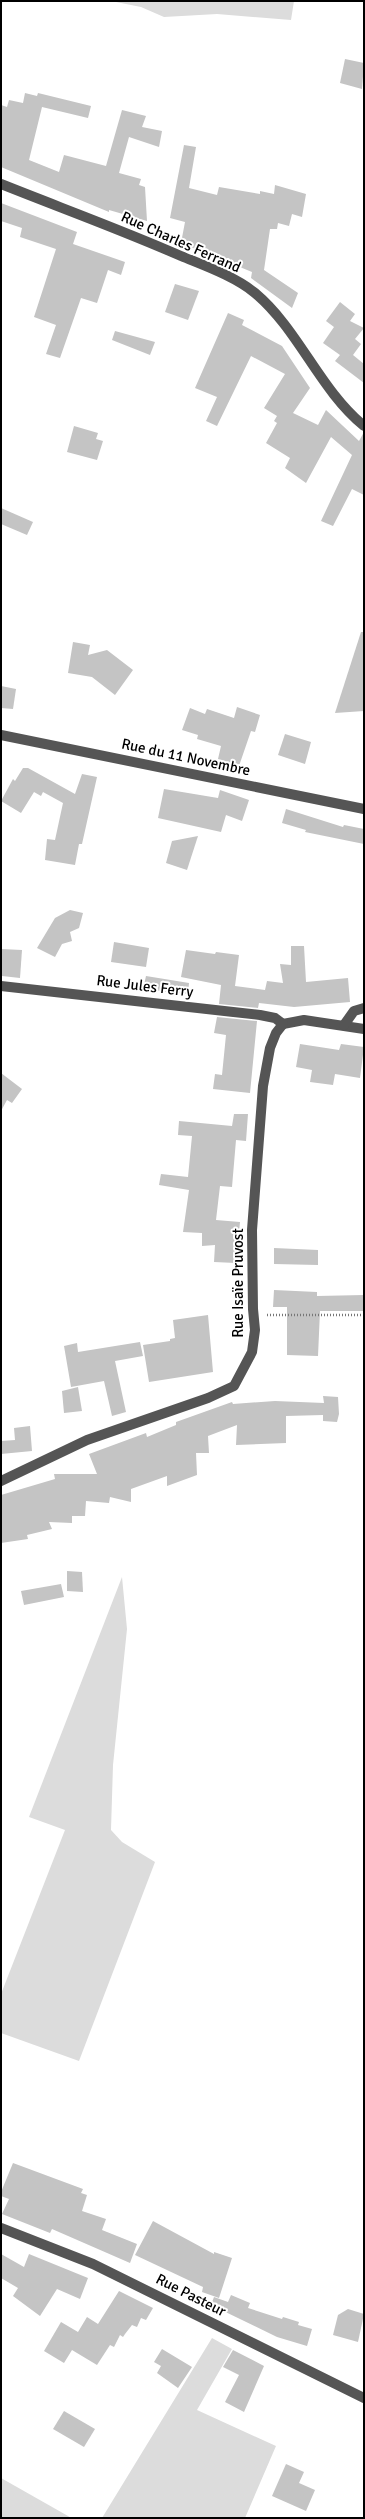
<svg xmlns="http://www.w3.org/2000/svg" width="365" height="2519" viewBox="0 0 365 2519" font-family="Signika,sans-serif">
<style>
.green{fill:#dcdcdc}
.building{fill:#c4c4c4}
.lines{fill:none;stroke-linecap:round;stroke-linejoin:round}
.path{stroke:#777;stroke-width:2.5;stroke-dasharray:1 2;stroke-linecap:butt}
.minor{stroke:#555;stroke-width:10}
.labels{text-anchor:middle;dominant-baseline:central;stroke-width:4;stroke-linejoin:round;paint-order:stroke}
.street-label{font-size:15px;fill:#000;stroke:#fff}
</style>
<rect width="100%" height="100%" fill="#fff"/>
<g class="green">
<polygon points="111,1 294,1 291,20 217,14 164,17 141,7"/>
<polygon points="122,1577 127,1629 113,1765 111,1830 122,1842 155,1862 79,2061 1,2033 1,1994 65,1830 29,1817"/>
<polygon points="212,2338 232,2349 197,2410 276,2446 245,2518 102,2518"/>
<polygon points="1,2478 68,2516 71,2518 1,2518"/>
</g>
<g class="building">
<polygon points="345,59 364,63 362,89 340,83"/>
<polygon points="25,93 37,96 38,93 91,106 88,118 42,107 29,160 59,172 64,155 106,166 122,110 146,116 142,127 162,131 159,147 129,137 119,173 141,179 139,185 145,187 147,221 109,210 109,212 1,167 1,105 7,107 9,100 23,103"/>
<polygon points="184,145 196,147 189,188 217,195 219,187 260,194 260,191 274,194 275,185 306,194 302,217 292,214 289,226 278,223 277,229 270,229 264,270 298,293 292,308 251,278 252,272 181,243 185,222 170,218"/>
<polygon points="1,203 77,232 73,244 125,262 121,275 108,270 97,303 81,298 60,358 46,354 56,325 34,317 56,249 20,237 22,228 1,221"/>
<polygon points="175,284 199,291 188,320 165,312"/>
<polygon points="340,302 355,314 350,321 364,328 355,339 361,344 353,355 364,364 364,383 335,361 340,355 323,343 334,327 326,321"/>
<polygon points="228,313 244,320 242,325 282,346 310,388 293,413 318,425 326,410 359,441 364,432 364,495 352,489 333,526 321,521 352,455 331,437 306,483 285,468 290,458 266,443 277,423 274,421 277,416 264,408 285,374 251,356 217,426 206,421 217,397 195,388"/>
<polygon points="115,331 155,342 150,355 112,340"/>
<polygon points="74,426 98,433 96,439 103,441 97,460 67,452"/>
<polygon points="1,508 33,522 27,535 1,524"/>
<polygon points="361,632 364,632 364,711 335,713"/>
<polygon points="73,642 90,645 88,655 107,650 133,670 115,695 92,677 68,673"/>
<polygon points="1,686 16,689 13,709 1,708"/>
<polygon points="237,707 260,715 255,732 251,731 239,766 218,759 221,746 197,739 198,735 182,730 190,708 205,714 207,709 234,718"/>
<polygon points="285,734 311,742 305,764 278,755"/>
<polygon points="23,768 28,768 75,794 82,774 97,777 82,844 79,844 75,865 45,860 47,839 55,840 63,803 43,792 41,796 34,792 21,813 1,801 13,779 15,781"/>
<polygon points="164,789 218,798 220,790 249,800 242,821 226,815 221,832 158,818"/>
<polygon points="286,809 343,827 344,825 364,829 364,844 305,832 306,830 282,823"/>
<polygon points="198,836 187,870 166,863 172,841"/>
<polygon points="70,910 83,913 79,928 70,932 72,941 62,944 55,957 37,948 55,918"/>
<polygon points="114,942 149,948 146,967 111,962"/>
<polygon points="291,946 304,946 306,982 348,978 350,1002 294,1007 259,1003 258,1008 219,1004 221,985 181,977 186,950 215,954 216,952 239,955 235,986 265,990 267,981 283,983 280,964 291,965"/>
<polygon points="1,949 22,950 20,978 2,976"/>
<polygon points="146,976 189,983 188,994 143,989"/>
<polygon points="217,1017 257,1021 250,1093 213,1089 215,1074 222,1075 226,1035 214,1033"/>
<polygon points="300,1044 339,1050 341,1044 364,1047 360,1078 335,1074 333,1085 310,1082 312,1070 296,1067"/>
<polygon points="1,1073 22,1089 12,1103 7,1100 1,1111"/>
<polygon points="234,1114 248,1114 246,1141 236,1140 232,1187 220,1186 216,1220 240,1222 236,1263 214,1262 215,1245 202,1246 202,1233 183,1232 189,1190 159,1185 161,1174 188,1177 192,1136 178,1135 179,1121 232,1126"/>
<polygon points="274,1248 318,1250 318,1265 274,1264"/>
<polygon points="274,1290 317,1292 317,1296 364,1295 364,1311 320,1311 318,1356 287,1355 287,1307 273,1307"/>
<polygon points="208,1315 213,1372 149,1382 143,1345 170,1341 170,1339 175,1338 173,1320"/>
<polygon points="140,1342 143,1356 115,1361 126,1412 112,1416 104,1381 71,1387 64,1346 77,1343 78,1352"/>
<polygon points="78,1387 82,1411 64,1413 62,1391"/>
<polygon points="323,1396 338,1397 339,1414 337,1422 323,1421 323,1415 286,1416 286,1443 236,1445 237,1425 208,1436 209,1453 196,1453 197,1475 167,1486 167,1476 131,1489 131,1502 110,1497 109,1503 86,1501 85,1516 72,1516 72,1523 49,1522 52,1529 27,1535 28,1539 1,1543 1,1495 55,1479 54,1474 97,1474 89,1454 146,1433 147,1437 176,1425 176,1422 232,1402 233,1404 275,1401 324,1403"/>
<polygon points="30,1426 32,1451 1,1454 1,1441 15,1440 14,1428"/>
<polygon points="67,1571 82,1572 83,1592 67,1591"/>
<polygon points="61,1584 64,1597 24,1605 21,1591"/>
<polygon points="13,2163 83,2189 81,2193 87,2195 82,2211 106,2219 102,2230 137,2244 130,2263 52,2229 50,2233 2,2214 9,2199 1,2196 1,2192"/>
<polygon points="153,2221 214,2254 214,2252 232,2258 219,2298 202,2292 203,2287 135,2255"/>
<polygon points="1,2254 24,2267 29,2254 88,2278 80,2299 57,2289 40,2316 13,2296 18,2288 1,2278"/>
<polygon points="119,2291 153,2308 146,2320 141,2318 137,2327 132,2325 125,2334 123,2337 120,2335 114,2347 110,2345 97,2365 72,2350 64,2363 44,2351 61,2322 78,2332 87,2317 98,2324"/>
<polygon points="231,2295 250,2303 248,2308 282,2319 283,2317 299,2322 298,2325 312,2329 307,2346 277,2337 211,2305 214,2297 228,2302"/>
<polygon points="348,2309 364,2314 358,2342 333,2335 338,2315"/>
<polygon points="162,2349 192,2367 178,2388 157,2373 161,2366 154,2362"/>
<polygon points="233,2350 264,2366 244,2412 225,2402 239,2375 223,2367"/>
<polygon points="64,2411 95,2429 84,2447 53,2429"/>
<polygon points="286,2464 304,2472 299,2483 315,2490 306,2511 272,2496"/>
</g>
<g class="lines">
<polyline class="path" points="267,1315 364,1315"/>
<g class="minor">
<path d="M1,184c60,24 121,46 180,72 24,10 53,20 74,37 44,37 64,96 109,133"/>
<polyline points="1,735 364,809"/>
<polyline points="1,986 260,1015 275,1018 283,1024"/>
<polyline points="283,1024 304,1020 364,1029"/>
<polyline points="344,1025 354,1011 364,1008"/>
<polyline points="1,1481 87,1440 208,1398 234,1386 252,1352 255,1330 253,1309 252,1230 263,1086 270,1048 276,1033 283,1024"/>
<polyline points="1,2228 93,2264 364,2398"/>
</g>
</g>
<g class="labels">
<g class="street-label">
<text transform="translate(181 242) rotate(24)">Rue Charles Ferrand</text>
<text transform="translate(186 757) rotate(12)">Rue du 11 Novembre</text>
<text transform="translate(145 986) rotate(7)">Rue Jules Ferry</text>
<text transform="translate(238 1283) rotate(-90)">Rue Isaïe Pruvost</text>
<text transform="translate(191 2295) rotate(27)">Rue Pasteur</text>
</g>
</g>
<rect width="365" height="2519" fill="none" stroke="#000000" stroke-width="4"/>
</svg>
